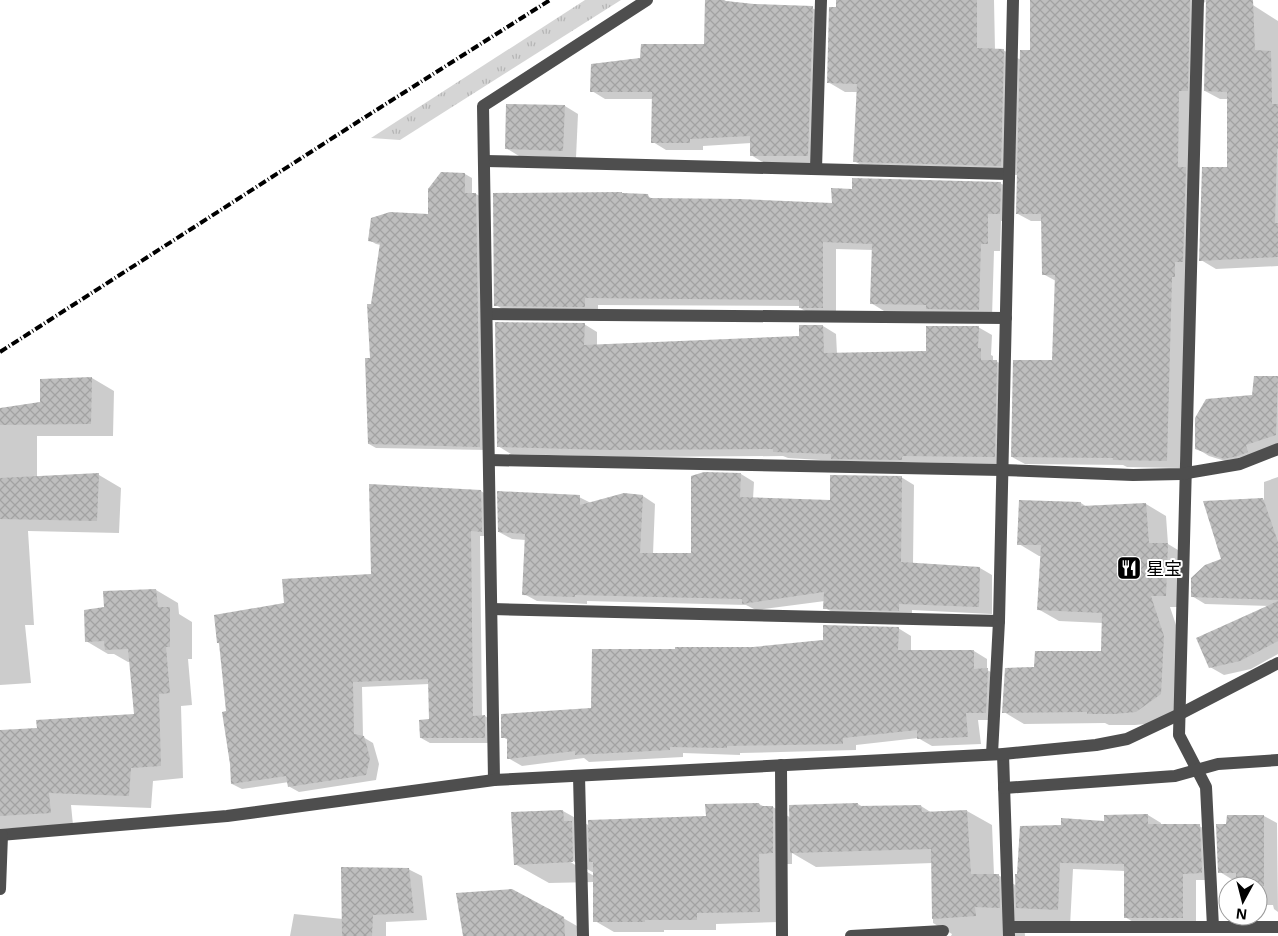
<svg xmlns="http://www.w3.org/2000/svg" width="1278" height="936" viewBox="0 0 1278 936" font-family="'Noto Sans','Noto Sans JP',sans-serif">
<style>
.grass{fill:url(#grass-tufts)}
.shadow{fill:#0003;fill-rule:evenodd}
.building{fill:url(#building-cross-hatch)}
.lines{fill:none;stroke-linecap:round;stroke-linejoin:round}
.minor{stroke:#4e4e4e;stroke-width:12}
.rail{stroke:#000;stroke-width:4;stroke-dasharray:8 2.5 1 2.5;stroke-linecap:butt}
.labels{text-anchor:middle;dominant-baseline:central;stroke-width:4;stroke-linejoin:round;paint-order:stroke}
.poi-label{font-size:18px;fill:#000;stroke:#fff;text-anchor:start}
</style>
<defs>
<pattern id="grass-tufts" width="24" height="20" patternUnits="userSpaceOnUse" patternTransform="scale(1.25)"><rect width="24" height="20" fill="#d5d5d5"/><path d="M3 7l-1-3M5 7V3M7 7l1-3M15 17l-1-3M17 17v-4M19 17l1-3" fill="none" stroke="#b5b5b5"/></pattern>
<pattern id="building-cross-hatch" width="8" height="8" patternUnits="userSpaceOnUse" patternTransform="scale(1.25)"><rect width="8" height="8" fill="#bebebe"/><path d="M0 0l8 8M0 8l8-8" fill="none" stroke="#a2a2a2"/></pattern>
</defs>
<rect width="100%" height="100%" fill="#fff"/>
<polygon class="grass" points="585,0 621,0 400,140 371,138"/>
<g class="shadow">
<polygon points="709,0 722,0 726,3 812,8 826,15 820,163 764,163 751,155 751,143 703,146 703,150 666,150 653,142 654,99 605,99 592,91 641,59 705,45"/>
<polygon points="837,0 994,0 995,50 1003,50 1021,60 1031,51 1031,0 1205,0 1206,1 1204,3 1203,8 1180,468 1127,467 1123,465 1025,464 1012,457 1053,361 1056,281 1043,274 1042,221 1031,221 1018,214 1018,175 872,171 854,161 858,92 845,92 828,82"/>
<polygon points="1207,0 1245,0 1278,21 1278,266 1216,269 1201,260 1228,168 1228,99 1220,99 1205,91"/>
<polygon points="507,105 565,106 578,114 576,158 519,156 506,148"/>
<polygon points="465,174 472,178 472,194 476,194 483,198 488,450 376,448 369,444 372,305 381,245 376,244 369,240 429,215"/>
<polygon points="1000,183 1014,191 1013,221 1001,221 1000,251 994,251 992,317 932,312 884,311 871,303 873,250 836,249 836,315 813,315 800,308 800,306 598,305 598,314 509,313 496,305 648,196 654,200 833,204 853,190"/>
<polygon points="584,324 597,332 597,346 801,337 823,326 836,334 837,354 928,352 978,327 992,335 991,355 993,356 993,361 996,361 1010,369 1007,464 837,461 788,458 783,456 625,457 511,454 498,446"/>
<polygon points="1255,377 1278,377 1278,453 1238,465 1209,456 1196,448 1253,396"/>
<polygon points="92,378 114,391 113,436 37,436 37,478 99,475 121,488 119,533 28,531 34,625 25,625 31,683 0,685 0,410 41,403"/>
<polygon points="741,474 754,482 753,499 831,501 901,477 914,485 913,564 980,568 992,575 992,614 912,610 912,617 838,615 825,608 825,601 756,610 746,605 587,601 587,604 537,601 524,594 526,540 512,539 499,532 579,497 591,503 643,496 655,504 653,554 692,554"/>
<polygon points="1278,477 1278,654 1251,669 1224,675 1210,667 1270,606 1205,604 1192,596 1223,560 1205,502 1264,500 1264,482"/>
<polygon points="481,491 490,497 491,536 480,536 482,717 485,716 494,722 494,743 430,743 421,738 430,720 429,684 362,687 363,737 373,743 379,764 376,780 299,792 290,787 289,782 242,789 232,784 228,712 221,644 218,643 285,604 372,575"/>
<polygon points="1020,501 1081,503 1087,507 1146,504 1166,516 1168,544 1188,556 1186,607 1170,607 1184,649 1181,705 1157,723 1135,725 1109,725 1105,723 1024,724 1004,712 1036,668 1102,652 1103,623 1059,621 1038,609 1042,556 1039,556 1019,544"/>
<polygon points="156,590 178,603 179,614 192,622 192,659 188,659 192,705 181,706 183,778 153,781 151,808 71,805 73,825 0,829 0,732 38,730 135,715 131,662 128,662 114,654 108,654 86,641 106,608"/>
<polygon points="898,628 911,636 911,651 974,651 987,659 987,670 1001,677 999,720 978,720 981,744 932,746 918,738 856,745 856,750 740,753 740,755 683,753 683,757 589,762 584,758 522,766 508,758 508,740 503,737 592,709 753,649 824,641"/>
<path d="M759,804l6,3h8l18,11 67,-14 5,3 58,-1 11,7 35,-2 25,14 2,50h4l19,11 45,-59 43,-5 43,-7 13,8v2l38,1 14,7 2,47h-19v44l-58,1 -13,-8v-46l-52,-2 -3,57 -46,-4 1,14h-74l1,-2 -19,-11v-60l-117,4 -24,-14v11h-14l1,58 -63,2v6h-52v2h-50l-19,-11 -1,-39 -45,1 -34,-19 48,-53 27,15 117,-9zM568,858l26,15v3l-27,-16z"/>
<polygon points="1264,816 1277,823 1278,912 1274,909 1273,905 1258,905 1258,886 1237,886 1237,880 1233,880 1220,872 1227,826"/>
<polygon points="408,869 422,876 427,920 386,922 386,936 290,936 294,914 343,919"/>
<polygon points="563,918 577,926 578,936 465,936"/>
</g>
<g class="building">
<polygon points="705,0 724,0 726,1 754,4 813,6 808,156 750,156 750,136 690,139 690,143 651,143 652,92 590,92 591,64 640,58 641,44 704,44"/>
<polygon points="836,0 977,0 977,48 1004,49 1001,166 853,162 857,84 827,83 829,7 836,7"/>
<polygon points="1030,0 1190,0 1188,91 1179,91 1178,167 1186,167 1183,262 1175,262 1175,277 1172,277 1167,461 1113,460 1113,458 1011,457 1013,360 1052,360 1055,275 1042,275 1041,214 1016,214 1020,50 1030,50"/>
<polygon points="1206,0 1253,0 1255,50 1271,51 1272,104 1278,104 1278,149 1277,149 1275,223 1278,223 1278,257 1199,261 1202,167 1227,167 1227,92 1204,91"/>
<polygon points="506,104 565,105 563,151 505,149"/>
<polygon points="441,172 465,173 465,193 476,193 480,447 368,444 365,358 370,358 367,304 371,304 380,243 368,241 371,218 390,212 428,214 428,189"/>
<polygon points="852,178 1001,182 1000,214 988,214 988,244 981,244 979,310 926,309 926,305 870,304 872,244 823,242 823,308 799,308 799,300 585,298 585,307 494,306 493,193 622,192 622,193 648,194 649,198 739,199 832,203 831,188 852,189"/>
<polygon points="495,322 585,323 584,345 799,336 799,325 823,325 824,353 926,351 926,326 979,326 978,348 981,348 981,360 997,360 995,457 903,456 902,457 902,460 831,459 831,454 773,452 773,449 610,450 497,447"/>
<polygon points="1254,376 1278,376 1276,435 1246,445 1248,452 1238,456 1224,459 1195,449 1195,418 1206,399 1252,395"/>
<polygon points="92,377 91,424 0,425 0,408 40,402 40,379"/>
<polygon points="704,472 741,473 740,497 830,500 830,475 902,476 901,562 980,567 979,607 899,604 899,611 823,609 824,592 742,604 742,599 575,595 575,597 522,595 525,534 498,532 497,491 580,495 580,505 624,493 643,495 640,553 691,553 691,476"/>
<polygon points="99,473 97,521 0,519 0,478"/>
<polygon points="369,484 481,490 482,532 471,531 473,716 485,715 485,738 420,738 419,720 429,719 428,679 353,682 354,734 364,736 370,758 366,775 288,787 286,776 231,784 230,764 222,712 226,711 219,643 217,643 214,615 284,603 282,579 371,574"/>
<polygon points="1263,498 1278,542 1278,600 1191,597 1191,578 1205,565 1221,559 1203,501"/>
<polygon points="1019,500 1081,502 1081,506 1146,503 1149,543 1168,543 1166,596 1151,596 1164,636 1161,694 1136,712 1114,714 1087,714 1087,712 1002,713 1005,668 1034,667 1035,651 1101,651 1102,613 1037,610 1041,545 1017,545"/>
<polygon points="156,589 158,607 170,607 170,647 166,647 170,693 159,694 161,766 131,768 129,796 49,793 51,813 0,816 0,730 37,728 36,720 134,714 128,649 105,650 104,641 85,642 84,610 104,607 103,591"/>
<polygon points="1278,601 1278,641 1240,661 1209,668 1196,638"/>
<polygon points="823,625 899,627 898,650 974,650 974,669 988,668 986,713 966,713 968,737 917,739 917,730 843,738 843,744 727,746 727,748 670,747 670,750 575,755 575,751 507,759 507,738 501,738 501,714 591,708 592,649 675,649 675,647 753,647 823,640"/>
<polygon points="759,803 760,806 773,806 773,853 759,854 760,912 697,913 697,920 645,920 645,922 593,922 593,862 589,862 588,820 706,816 705,804"/>
<polygon points="858,803 858,806 921,805 922,812 967,810 971,874 999,874 1000,908 975,907 976,916 932,919 931,849 790,853 789,805"/>
<polygon points="563,810 564,821 572,821 573,862 514,865 511,812"/>
<polygon points="1148,814 1148,824 1200,824 1202,873 1183,874 1183,918 1124,918 1124,864 1060,863 1058,910 1016,908 1015,874 1017,874 1020,826 1061,825 1061,818 1104,821 1104,815"/>
<polygon points="1227,815 1264,815 1264,886 1236,886 1236,873 1218,873 1216,824 1226,824"/>
<polygon points="341,867 409,868 414,913 373,915 372,936 342,936"/>
<polygon points="512,889 564,917 565,936 463,936 456,893"/>
</g>
<g class="lines">
<g class="minor">
<polyline points="1198,0 1179,735 1206,787 1213,927"/>
<polyline points="485,161 1009,174"/>
<polyline points="816,169 821,0"/>
<polyline points="487,314 1006,318"/>
<polyline points="489,460 1002,470 1133,475 1181,474 1240,464 1278,449"/>
<polyline points="492,609 999,621"/>
<polyline points="992,754 999,621 1013,0"/>
<polyline points="1003,754 1009,936"/>
<polyline points="781,765 782,936"/>
<polyline points="579,776 583,936"/>
<polyline points="494,780 483,106 647,0"/>
<polyline points="1004,788 1175,776 1218,764 1278,760"/>
<polyline points="0,835 227,816 494,780 1003,754 1096,745 1127,739 1180,714 1278,663"/>
<polyline points="0,889 2,835"/>
<polyline points="1009,927 1278,927"/>
<polyline points="851,936 943,931"/>
</g>
<polyline class="rail" points="0,352 359,121 550,0"/>
</g>
<defs>
<symbol id="restaurant-square" viewBox="-11 -11 22 22"><rect x="-9" y="-9" width="18" height="18" rx="4" fill="#000" stroke="#fff"/><path d="M-5-6h1v4h1v-4h1v4h1v-4h1v5L-1.5 .5V6h-2V.5L-5-1ZM5-6V6H3V1.5H1.5Q1.5-4 5-6Z" fill="#fff"/></symbol>
</defs>
<g fill-rule="evenodd">
<use href="#restaurant-square" x="1115" y="554" width="28" height="28"/>
</g>
<g class="labels">
<g class="poi-label">
<text x="1146" y="568">星宝</text>
</g>
</g>
<g transform="translate(1243 901) rotate(187)"><circle r="24" fill="#ffffff" stroke="#999999"/>
<path d="M0-4L9 19L0 12L-9 19Z" fill="#000000"/>
<text y="-8" font-size="14" font-weight="bold" text-anchor="middle" fill="#000000">N</text>
</g>
</svg>
